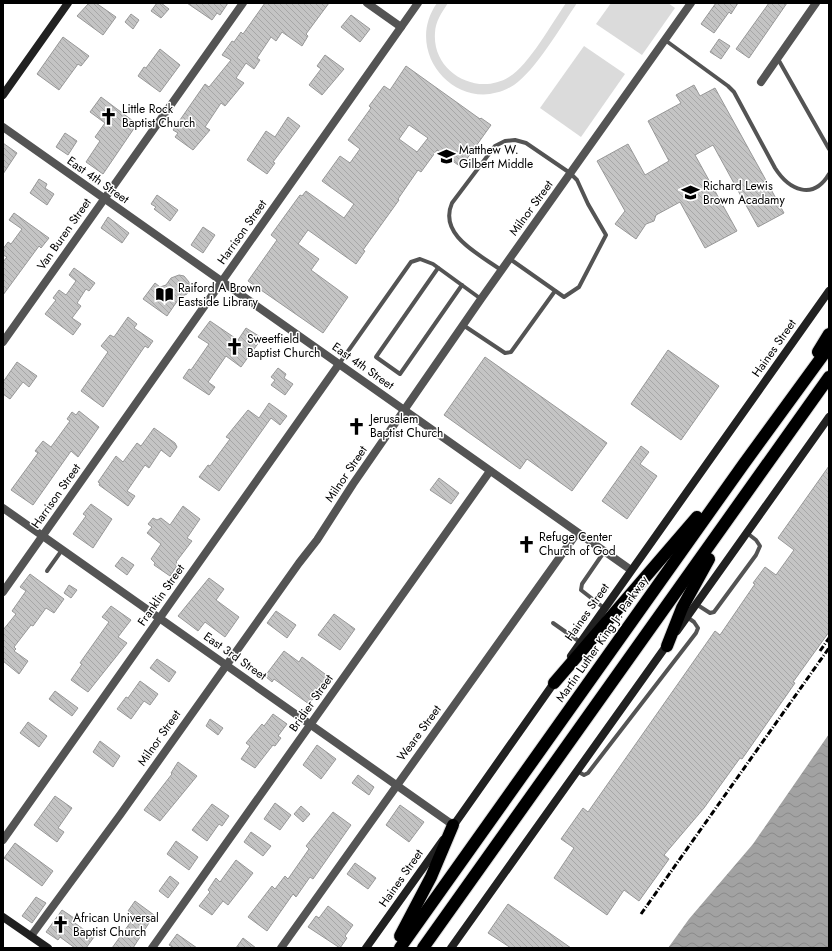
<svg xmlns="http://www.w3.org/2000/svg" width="832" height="951" viewBox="0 0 832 951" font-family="Jost,sans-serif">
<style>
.park{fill:#dbdbdb}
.water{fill:url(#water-waves)}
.building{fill:url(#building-back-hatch);stroke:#989898;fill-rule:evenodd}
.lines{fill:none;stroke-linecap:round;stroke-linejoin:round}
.highway-casing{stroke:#dbdbdb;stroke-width:14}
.lane{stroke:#545454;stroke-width:4}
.street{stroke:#545454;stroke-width:8}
.secondary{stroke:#212121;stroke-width:8}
.highway{stroke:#000;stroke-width:12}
.rail{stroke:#000;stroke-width:3;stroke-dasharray:6 2 1 2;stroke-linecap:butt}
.labels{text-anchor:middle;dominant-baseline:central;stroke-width:3;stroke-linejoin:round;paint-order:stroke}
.poi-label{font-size:12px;fill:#000;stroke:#fff;text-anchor:start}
.street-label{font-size:12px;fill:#000;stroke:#fff}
</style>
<defs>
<pattern id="water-waves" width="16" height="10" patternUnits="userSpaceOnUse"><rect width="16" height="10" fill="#a2a2a2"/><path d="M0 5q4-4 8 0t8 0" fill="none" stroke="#8a8a8a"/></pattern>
<pattern id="building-back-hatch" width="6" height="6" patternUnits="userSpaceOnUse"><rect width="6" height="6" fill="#c4c4c4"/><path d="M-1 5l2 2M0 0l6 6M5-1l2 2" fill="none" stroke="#a7a7a7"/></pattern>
</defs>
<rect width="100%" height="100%" fill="#fff"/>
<g class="park">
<path d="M437,3h11c-6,9 -13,19 -13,30 -3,39 42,64 74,44 20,-12 43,-54 57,-74h11c-15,22 -42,68 -63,82 -53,34 -113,-31 -77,-82z"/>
<polygon points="611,3 668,3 675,8 642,55 596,24"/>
<polygon points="584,46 625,74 581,137 540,108"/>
</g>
<polygon class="water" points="829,734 829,948 668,948 689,919 753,844"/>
<g class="building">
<polygon points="89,3 96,3 116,17 103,35 77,16"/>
<polygon points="157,3 161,3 169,9 161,18 151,11"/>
<polygon points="187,3 228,3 220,15 217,13 212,20"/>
<polygon points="265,3 329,3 306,34 308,36 302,46 282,32 276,41 271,37 257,58 260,60 254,69 246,63 236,78 244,83 225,106 221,103 205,127 210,130 193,150 175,137 178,133 173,130 205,84 209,87 231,60 222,55 232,41 234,42 241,32 243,34"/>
<polygon points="716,3 738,3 731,14 729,12 714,33 701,24"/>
<polygon points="769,3 787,3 749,58 736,49"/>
<polygon points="131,14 139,20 133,29 125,22"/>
<polygon points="351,15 370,29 360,42 341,27"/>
<polygon points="63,37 89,56 81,66 78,64 59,90 37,74"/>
<polygon points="719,39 730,46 721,59 710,52"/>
<polygon points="160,49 180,65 160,92 138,76 144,67 146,68"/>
<polygon points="325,55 344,69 322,95 309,85 321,69 317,66"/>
<path d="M406,66l74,53 1,-1 10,7 -30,42 -24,-17 -16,22 -3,-2 -20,29 1,1 -36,50 2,1 -9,13 -48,-34 -10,14 21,15 -8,11 37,27 -25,36 -75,-52 29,-41 -6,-5 29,-40 2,1 4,-5 38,27 10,-14 -32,-23 18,-25 10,7 10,-14 -12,-9 23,-32 -2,-2 15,-20 6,4zM409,125l19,13 -11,14 -18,-13z"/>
<polygon points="694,85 700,96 715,88 784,213 758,227 713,145 695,155 737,231 705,248 680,202 656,215 654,221 646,224 636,239 615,224 625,211 597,161 628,144 645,175 669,161 648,121 681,103 676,95"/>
<polygon points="101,97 137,124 103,174 86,162 100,141 95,137 105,123 90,112"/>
<polygon points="288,117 300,126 273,162 275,163 267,174 247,160 266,131 275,137"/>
<polygon points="65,133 77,141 68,155 56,147"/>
<polygon points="3,143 17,153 3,174"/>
<polygon points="39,179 47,184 45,188 54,194 47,205 30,193"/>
<polygon points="157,195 178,210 170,221 154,209 156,207 151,204"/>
<polygon points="14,213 49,238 41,248 39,246 3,295 3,262 7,257 3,255 3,249 8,242 11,244 22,229 9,220"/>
<polygon points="108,217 129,233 122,243 101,228"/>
<polygon points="203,227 215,235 203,253 191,245"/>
<polygon points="74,268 95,283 89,291 86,289 77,303 81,306 72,318 81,324 73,335 45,314 56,300 53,298 59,290 66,295 76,281 69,275"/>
<polygon points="179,275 184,276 189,282 189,291 187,294 180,297 167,316 143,299 155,283 160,287 166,285 171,278"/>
<polygon points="128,317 137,324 134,328 153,341 148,348 145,346 103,407 81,391 108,352 101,346 110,335 114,337"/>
<polygon points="210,321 238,340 246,328 262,338 241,367 226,356 208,382 215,387 209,395 183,378 189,369 191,370 209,344 198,337"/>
<polygon points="668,350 719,386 681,440 631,404"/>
<polygon points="485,357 607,443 572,491 527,459 520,469 444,415"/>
<polygon points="17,362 37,376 29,387 23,382 10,399 3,394 3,382"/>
<polygon points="278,368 286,374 284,378 293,384 285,395 271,385 275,380 271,377"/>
<polygon points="269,403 287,416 280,425 271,418 219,491 199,477 208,465 210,466 230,439 226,437 248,410 259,418"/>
<polygon points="79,411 99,427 78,457 71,451 33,505 11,490 38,453 35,451 43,441 51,447 70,421 67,419 72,412 76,415"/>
<polygon points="154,428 175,443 177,447 170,457 161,450 149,468 145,465 127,491 135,496 128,506 99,485 100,483 98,482 116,456 123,462 137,443 141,446"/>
<polygon points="641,446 649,452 640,464 657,476 627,519 602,501"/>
<polygon points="829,466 829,632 793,682 795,683 742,759 740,758 704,808 664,855 669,859 639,901 624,890 607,915 554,878 574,848 561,839 583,808 588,812 715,631 720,635 755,584 753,583 765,567 776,575 794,550 778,538"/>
<polygon points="439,478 459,493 451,504 430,490"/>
<polygon points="91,504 112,519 93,548 73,534 86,516 83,514"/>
<polygon points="183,506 200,519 187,538 192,541 176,562 178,564 170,576 154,565 155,563 151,559 161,544 147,533 152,527 148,524 153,518 157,520 161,518 170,525"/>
<polygon points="122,557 134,565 127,575 115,566"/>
<polygon points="30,574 64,599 54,613 46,608 33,626 31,625 14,647 16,649 14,651 28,661 19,674 3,661 3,630 16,614 12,611 26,591 20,587"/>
<polygon points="209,578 224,589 216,600 239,617 225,637 205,622 198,631 178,616"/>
<polygon points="69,585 77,590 71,598 64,593"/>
<polygon points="111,606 131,620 118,637 127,643 88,692 71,680 82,664 80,663 82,660 109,622 102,617"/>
<polygon points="276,611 296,625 287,638 267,623"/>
<polygon points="334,614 355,629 340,650 318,635"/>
<polygon points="284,651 299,662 302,657 329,677 309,704 274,679 272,682 265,676"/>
<polygon points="157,659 176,672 169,682 150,668"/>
<polygon points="140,681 158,694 150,705 144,701 131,719 117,709 126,697 128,698"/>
<polygon points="55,691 78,708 72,716 49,699"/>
<polygon points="273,714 287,724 278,736 281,738 275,746 273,745 255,768 241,759 250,746 246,743 262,724 264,726"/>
<polygon points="210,719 223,728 218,735 206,726"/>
<polygon points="28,722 47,736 39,747 20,733"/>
<polygon points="100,741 120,756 113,767 93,752"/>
<polygon points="317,745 336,759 321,779 303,765"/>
<polygon points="178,762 197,776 160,821 144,810 172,774 171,773"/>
<polygon points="358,775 374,787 369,795 352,783"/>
<polygon points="55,796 72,808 58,828 64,832 57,842 34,825"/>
<polygon points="275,803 291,815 280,830 264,819"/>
<polygon points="212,804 229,816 222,826 219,824 207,841 192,830"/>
<polygon points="400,805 424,822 409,842 386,825"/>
<polygon points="301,806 310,814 303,822 294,814"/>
<polygon points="333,812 351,825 313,879 310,877 296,897 293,894 267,931 248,917 272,886 275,889 285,876 288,879 309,849 306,846"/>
<polygon points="251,832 271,846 263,856 244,842"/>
<polygon points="176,841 198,857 189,870 167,854"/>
<polygon points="15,843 53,871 42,886 4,858"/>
<polygon points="236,860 253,873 228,905 223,901 212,915 199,906 210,892 208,890 216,878 220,882"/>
<polygon points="355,863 376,878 368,889 347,874"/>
<polygon points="170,876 179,883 168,898 159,891"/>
<polygon points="36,897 46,903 32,923 22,916"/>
<polygon points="135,901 154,915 133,948 112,948 135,916 128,911"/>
<polygon points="508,904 571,948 511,948 488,933"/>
<polygon points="328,906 353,925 345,936 347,938 340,948 308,927 316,916 319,918"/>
<polygon points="62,910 74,918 72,921 94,937 86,948 75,948 60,937 58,940 46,932"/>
<polygon points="177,934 197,948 174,948 169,945"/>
<polygon points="243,938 256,948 236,948"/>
</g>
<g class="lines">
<defs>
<g id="highway">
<polyline points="818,352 829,334"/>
<polyline points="667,646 682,608 709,559"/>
<polyline points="554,683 697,517"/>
<polyline points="400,936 431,877 453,825"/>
<polyline points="400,948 743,465 829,347"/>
<polyline points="423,948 829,377"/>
</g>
</defs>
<use href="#highway" class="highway-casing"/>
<g class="lane">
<path d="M665,40l63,46 6,6 41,76c14,22 38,33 54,6"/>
<polyline points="778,59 829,149"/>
<polyline points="438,268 376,357 400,374 462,285"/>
<path d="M501,270c-22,-16 -63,-35 -49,-67l43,-57 10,-5 10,-1 11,3 44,30 7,7 11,24 18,31 -27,52 -15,10 -54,-38"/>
<polyline points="463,325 505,353 511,352 555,291"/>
<polyline points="339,364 411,262 420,259 433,264 481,299"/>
<polyline points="47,571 62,550"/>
<polyline points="696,604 710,613 714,612 756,555 760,546 756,540 747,533"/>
<polyline points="604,608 581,590 582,584 604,552"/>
<polyline points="553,623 580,642"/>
<polyline points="577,771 584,775 588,773 696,633 698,628 694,622 687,617"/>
</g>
<g class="street">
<polyline points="367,3 401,27"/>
<polyline points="761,82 816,3"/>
<polyline points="3,127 631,570"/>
<polyline points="3,342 243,3"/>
<polyline points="3,508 453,825"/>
<polyline points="3,592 418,3"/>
<polyline points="3,840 339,364"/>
<polyline points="31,936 120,815 299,563 317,540 353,484 481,299 691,3"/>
<polyline points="152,948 490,471"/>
<polyline points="281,948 577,533"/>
</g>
<g class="secondary">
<polyline points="3,95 68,3"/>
<polyline points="677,631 829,417"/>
<polyline points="571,656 829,291"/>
<polyline points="451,829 556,680"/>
<polyline points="3,917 48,948"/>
<polyline points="366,948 443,840"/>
<polyline points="451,948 669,642"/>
</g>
<use href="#highway" class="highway"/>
<g class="rail">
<polyline points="820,651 829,638"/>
<polyline points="641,914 829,648"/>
</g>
</g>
<defs>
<symbol id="church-bare" viewBox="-9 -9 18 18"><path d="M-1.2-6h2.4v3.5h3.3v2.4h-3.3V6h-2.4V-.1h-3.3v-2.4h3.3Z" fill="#000" stroke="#fff" stroke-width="2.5" paint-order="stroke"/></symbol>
<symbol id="school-bare" viewBox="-9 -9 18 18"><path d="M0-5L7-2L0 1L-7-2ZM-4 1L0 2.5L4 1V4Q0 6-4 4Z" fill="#000" stroke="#fff" stroke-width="2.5" paint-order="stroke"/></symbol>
<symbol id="library-bare" viewBox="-9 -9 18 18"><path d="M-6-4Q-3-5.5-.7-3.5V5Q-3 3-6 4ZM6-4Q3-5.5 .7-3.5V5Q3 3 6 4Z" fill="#000" stroke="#fff" stroke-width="2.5" paint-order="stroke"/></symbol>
</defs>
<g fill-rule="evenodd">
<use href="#church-bare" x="96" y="104" width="25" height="25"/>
<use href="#school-bare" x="434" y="144" width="25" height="25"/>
<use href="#school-bare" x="678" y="180" width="25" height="25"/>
<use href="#library-bare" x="152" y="282" width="25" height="25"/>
<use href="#church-bare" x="222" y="334" width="25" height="25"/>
<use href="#church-bare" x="344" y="414" width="25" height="25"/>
<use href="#church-bare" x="514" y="532" width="25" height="25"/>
<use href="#church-bare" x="48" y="912" width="25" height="25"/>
</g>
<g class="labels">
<g class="poi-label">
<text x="122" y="109">Little Rock<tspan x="122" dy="14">Baptist Church</tspan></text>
<text x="459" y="150">Matthew W.<tspan x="459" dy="14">Gilbert Middle</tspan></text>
<text x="703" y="186">Richard Lewis<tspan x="703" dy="14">Brown Acadamy</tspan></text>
<text x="178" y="288">Raiford A Brown<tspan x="178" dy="14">Eastside Library</tspan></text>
<text x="247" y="339">Sweetfield<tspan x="247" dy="14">Baptist Church</tspan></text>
<text x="370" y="419">Jerusalem<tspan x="370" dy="14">Baptist Church</tspan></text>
<text x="539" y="537">Refuge Center<tspan x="539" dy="14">Church of God</tspan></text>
<text x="73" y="918">African Universal<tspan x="73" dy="14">Baptist Church</tspan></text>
</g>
<g class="street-label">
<text transform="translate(98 180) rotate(35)">East 4th Street</text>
<text transform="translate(531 208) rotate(-54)">Milnor Street</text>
<text transform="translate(242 232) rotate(-55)">Harrison Street</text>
<text transform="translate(64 234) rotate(-55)">Van Buren Street</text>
<text transform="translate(774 348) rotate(-55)">Haines Street</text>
<text transform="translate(363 366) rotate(35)">East 4th Street</text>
<text transform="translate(346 474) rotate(-56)">Milnor Street</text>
<text transform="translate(56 496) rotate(-55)">Harrison Street</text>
<text transform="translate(161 595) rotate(-55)">Franklin Street</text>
<text transform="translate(587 612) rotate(-55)">Haines Street</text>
<text transform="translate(602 639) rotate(-55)">Martin Luther King Jr. Parkway</text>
<text transform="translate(235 656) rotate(35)">East 3rd Street</text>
<text transform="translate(311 703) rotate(-55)">Bridier Street</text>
<text transform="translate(419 733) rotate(-54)">Weare Street</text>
<text transform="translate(159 738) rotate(-55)">Milnor Street</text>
<text transform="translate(401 878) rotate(-55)">Haines Street</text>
</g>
</g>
<rect width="832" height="951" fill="none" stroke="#000000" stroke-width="8"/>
</svg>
